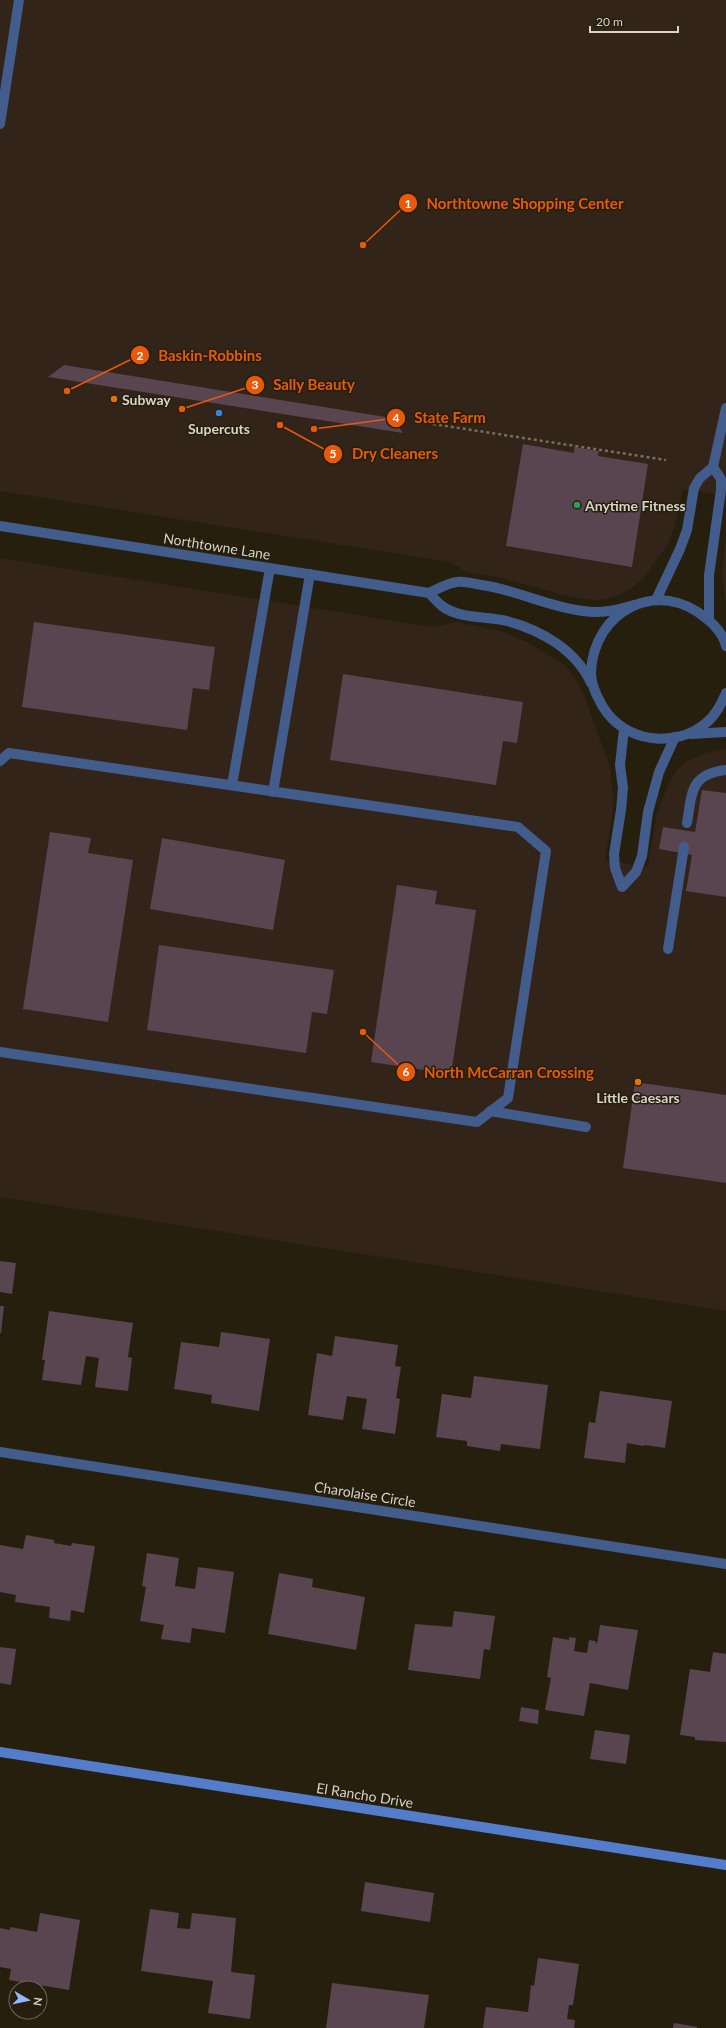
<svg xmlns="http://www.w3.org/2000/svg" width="726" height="2028" viewBox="0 0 726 2028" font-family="Lato,sans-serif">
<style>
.commercial{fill:#322418}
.building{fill:#584550}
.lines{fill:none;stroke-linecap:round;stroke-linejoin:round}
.path{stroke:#756f61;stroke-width:2.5;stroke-dasharray:3 3;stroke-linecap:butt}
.lane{stroke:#425c8c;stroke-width:10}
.street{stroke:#425c8c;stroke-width:10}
.secondary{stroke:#537dcb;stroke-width:10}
.food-dot{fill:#e8710a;stroke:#261f0e;stroke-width:1.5}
.shop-dot{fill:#3f7fe0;stroke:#261f0e;stroke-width:1.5}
.leisure-dot{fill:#2e9e5b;stroke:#261f0e;stroke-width:1.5}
.labels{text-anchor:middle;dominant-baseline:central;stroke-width:3;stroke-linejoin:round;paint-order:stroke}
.poi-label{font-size:14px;font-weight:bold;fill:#d7d3c8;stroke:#261f0e;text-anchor:start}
.street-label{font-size:14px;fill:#d7d3c8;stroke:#261f0e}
.leader{fill:none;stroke:#e8590c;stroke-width:1.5}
.callout-dot{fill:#e8590c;stroke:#261f0e;stroke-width:1.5}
.mark-label{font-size:12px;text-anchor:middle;font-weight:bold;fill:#fff}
.callout-label{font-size:15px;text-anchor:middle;font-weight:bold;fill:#e8590c;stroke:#261f0e;stroke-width:3;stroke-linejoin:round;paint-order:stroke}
</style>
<rect width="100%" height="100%" fill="#261f0e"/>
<g class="commercial">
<polygon points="0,0 726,0 726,496 683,489 675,525 668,544 642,580 630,589 617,596 605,599 593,600 575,598 498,577 466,572 450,562 0,491"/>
<polygon points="726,535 726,608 722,572"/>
<polygon points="0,558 432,627 457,622 500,631 527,642 565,665 575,678 583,692 610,767 613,794 613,810 605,860 648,867 656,816 669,783 677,770 688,761 705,753 726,749 726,1311 0,1197"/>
</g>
<g class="building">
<polygon points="64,365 392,418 403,433 48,377"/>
<polygon points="523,444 574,453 574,447 599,451 598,456 648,464 632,567 506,546"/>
<polygon points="34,622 215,647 209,690 193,688 187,730 22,707"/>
<polygon points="343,674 523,702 517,743 503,741 496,785 330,760"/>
<polygon points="702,790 726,793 726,897 686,891 692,855 659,849 663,827 695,832"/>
<polygon points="50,832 91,838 88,853 133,860 108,1022 23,1009"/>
<polygon points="162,838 285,860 273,930 150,909"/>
<polygon points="397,885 437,891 435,904 476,910 451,1074 371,1062"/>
<polygon points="159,945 334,970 327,1014 312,1012 306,1053 147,1030"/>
<polygon points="635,1082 726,1095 726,1183 623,1168"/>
<polygon points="0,1261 16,1263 12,1294 0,1292"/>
<polygon points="0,1306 4,1306 1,1333 0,1333"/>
<polygon points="49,1311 133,1323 128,1357 132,1358 128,1391 95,1387 99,1358 86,1356 81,1385 42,1380 45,1360 42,1360"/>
<polygon points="221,1332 270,1339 259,1411 211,1403 212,1395 174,1389 181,1342 219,1347"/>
<polygon points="335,1336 398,1345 395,1366 401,1367 396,1398 400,1399 395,1434 362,1429 367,1399 347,1396 343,1420 308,1415 317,1353 332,1356"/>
<polygon points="474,1376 548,1385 540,1449 501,1444 500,1451 467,1446 467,1441 436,1437 442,1394 471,1398"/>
<polygon points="600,1391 672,1401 665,1448 644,1445 643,1446 627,1443 625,1463 584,1458 589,1422 595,1423"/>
<polygon points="26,1535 54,1540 54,1543 71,1546 72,1543 95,1546 84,1613 71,1610 70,1621 49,1618 50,1607 15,1602 16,1595 0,1592 0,1545 23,1549"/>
<polygon points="147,1553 179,1558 175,1586 195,1589 198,1567 234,1572 225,1633 192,1628 190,1643 161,1639 164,1625 140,1621 146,1587 142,1586"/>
<polygon points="279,1573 313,1579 312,1587 365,1597 356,1650 268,1634"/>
<polygon points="454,1611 495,1616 490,1650 484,1649 480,1679 408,1670 415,1624 452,1627"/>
<polygon points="600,1625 638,1630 628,1690 590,1683 584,1716 545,1710 551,1678 547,1677 553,1637 569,1640 569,1637 576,1638 574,1651 587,1653 589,1640 595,1641 597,1644"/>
<polygon points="0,1647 16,1649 11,1685 0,1683"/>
<polygon points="713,1652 726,1654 726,1742 695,1740 695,1737 680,1735 690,1669 710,1672"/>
<polygon points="521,1707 539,1710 538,1724 519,1721"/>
<polygon points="595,1730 630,1735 626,1764 590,1759"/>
<polygon points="365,1882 434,1893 430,1922 361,1911"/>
<polygon points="150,1909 179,1913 177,1928 190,1929 192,1913 236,1918 231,1972 255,1975 250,2019 208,2013 213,1981 141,1971"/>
<polygon points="40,1913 80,1920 69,1990 9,1980 11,1969 0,1967 0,1928 10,1930 10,1927 37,1932"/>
<polygon points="538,1958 579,1964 573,2005 569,2005 567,2019 575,2020 574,2028 483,2028 486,2007 528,2012 531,1985 534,1986"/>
<polygon points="332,1983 429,1995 424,2028 326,2028"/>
<polygon points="674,2023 697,2027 697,2028 673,2028"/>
</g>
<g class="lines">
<polyline class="path" points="433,424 666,460"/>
<g class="lane">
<polyline points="0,124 19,0"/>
<polyline points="656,600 680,549 687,530 694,488 700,478 713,467 726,408"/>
<polyline points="709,620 709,575 721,490 721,479 713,467"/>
<polyline points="624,729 620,765 623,788 621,810 614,854 615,868 622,887 636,872 642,856 648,812 659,772 675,737"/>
<polyline points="0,761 9,753 518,827 546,851 508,1098 477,1122 0,1052"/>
<path d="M687,823c5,-30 3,-49 39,-53"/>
<polyline points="668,949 684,847"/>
<polyline points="490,1111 586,1127"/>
</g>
<g class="street">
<path d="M0,526l429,67c9,-4 18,-10 28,-11 8,-1 17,2 25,3 35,5 66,22 101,26 18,3 34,-1 51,-6"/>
<path d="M429,593c4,4 8,9 13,13 17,13 45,10 65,15 34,9 69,29 84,62"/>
<path d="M726,646c-2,-10 -11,-21 -19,-27 -48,-42 -114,-9 -116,54 0,12 6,24 12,34 21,35 72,42 103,16 10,-8 15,-19 20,-30"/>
<polyline points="691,734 726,732"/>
<polyline points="232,785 270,568"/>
<polyline points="273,792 310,574"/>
<polyline points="0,1452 726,1564"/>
</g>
<polyline class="secondary" points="0,1752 726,1865"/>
</g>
<g class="food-dot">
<circle cx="114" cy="399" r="4"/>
<circle cx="638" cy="1082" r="4"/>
</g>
<circle class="shop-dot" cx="219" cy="413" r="4"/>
<circle class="leisure-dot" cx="577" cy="505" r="4"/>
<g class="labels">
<g class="poi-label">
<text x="122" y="399">Subway</text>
<text x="219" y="428" text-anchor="middle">Supercuts</text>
<text x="585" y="505">Anytime Fitness</text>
<text x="638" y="1097" text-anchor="middle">Little Caesars</text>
</g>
<g class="street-label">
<text transform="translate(217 546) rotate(9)">Northtowne Lane</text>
<text transform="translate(365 1494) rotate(9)">Charolaise Circle</text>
<text transform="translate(365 1795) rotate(9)">El Rancho Drive</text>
</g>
</g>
<path class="leader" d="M363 245L408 203M67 391L140 355M182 409L255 385M314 429L396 418M280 425L333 454M363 1032L406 1072"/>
<g class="callout-dot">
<circle cx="363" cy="245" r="4"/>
<circle cx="67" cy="391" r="4"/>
<circle cx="182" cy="409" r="4"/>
<circle cx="314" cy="429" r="4"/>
<circle cx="280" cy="425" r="4"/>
<circle cx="363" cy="1032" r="4"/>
<circle cx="408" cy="203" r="10"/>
<circle cx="140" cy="355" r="10"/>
<circle cx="255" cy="385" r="10"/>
<circle cx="396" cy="418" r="10"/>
<circle cx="333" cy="454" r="10"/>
<circle cx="406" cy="1072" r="10"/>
</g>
<g class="mark-label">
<text x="408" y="208">1</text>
<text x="140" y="360">2</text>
<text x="255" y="389">3</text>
<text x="396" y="422">4</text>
<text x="333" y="458">5</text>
<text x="406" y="1076">6</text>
</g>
<g class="callout-label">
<text x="525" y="209">Northtowne Shopping Center</text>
<text x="210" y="361">Baskin-Robbins</text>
<text x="314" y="390">Sally Beauty</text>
<text x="450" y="423">State Farm</text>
<text x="395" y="459">Dry Cleaners</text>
<text x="509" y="1078">North McCarran Crossing</text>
</g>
<g transform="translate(28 2000) rotate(99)"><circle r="19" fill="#261f0e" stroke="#6d6758"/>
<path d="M0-3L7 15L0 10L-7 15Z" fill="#91b8fd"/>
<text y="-6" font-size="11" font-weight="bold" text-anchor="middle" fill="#d7d3c8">N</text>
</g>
<path d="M590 26v6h88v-6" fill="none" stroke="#d7d3c8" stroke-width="2"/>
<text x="596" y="26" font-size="12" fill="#d7d3c8" stroke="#261f0e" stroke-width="3" paint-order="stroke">20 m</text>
</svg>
